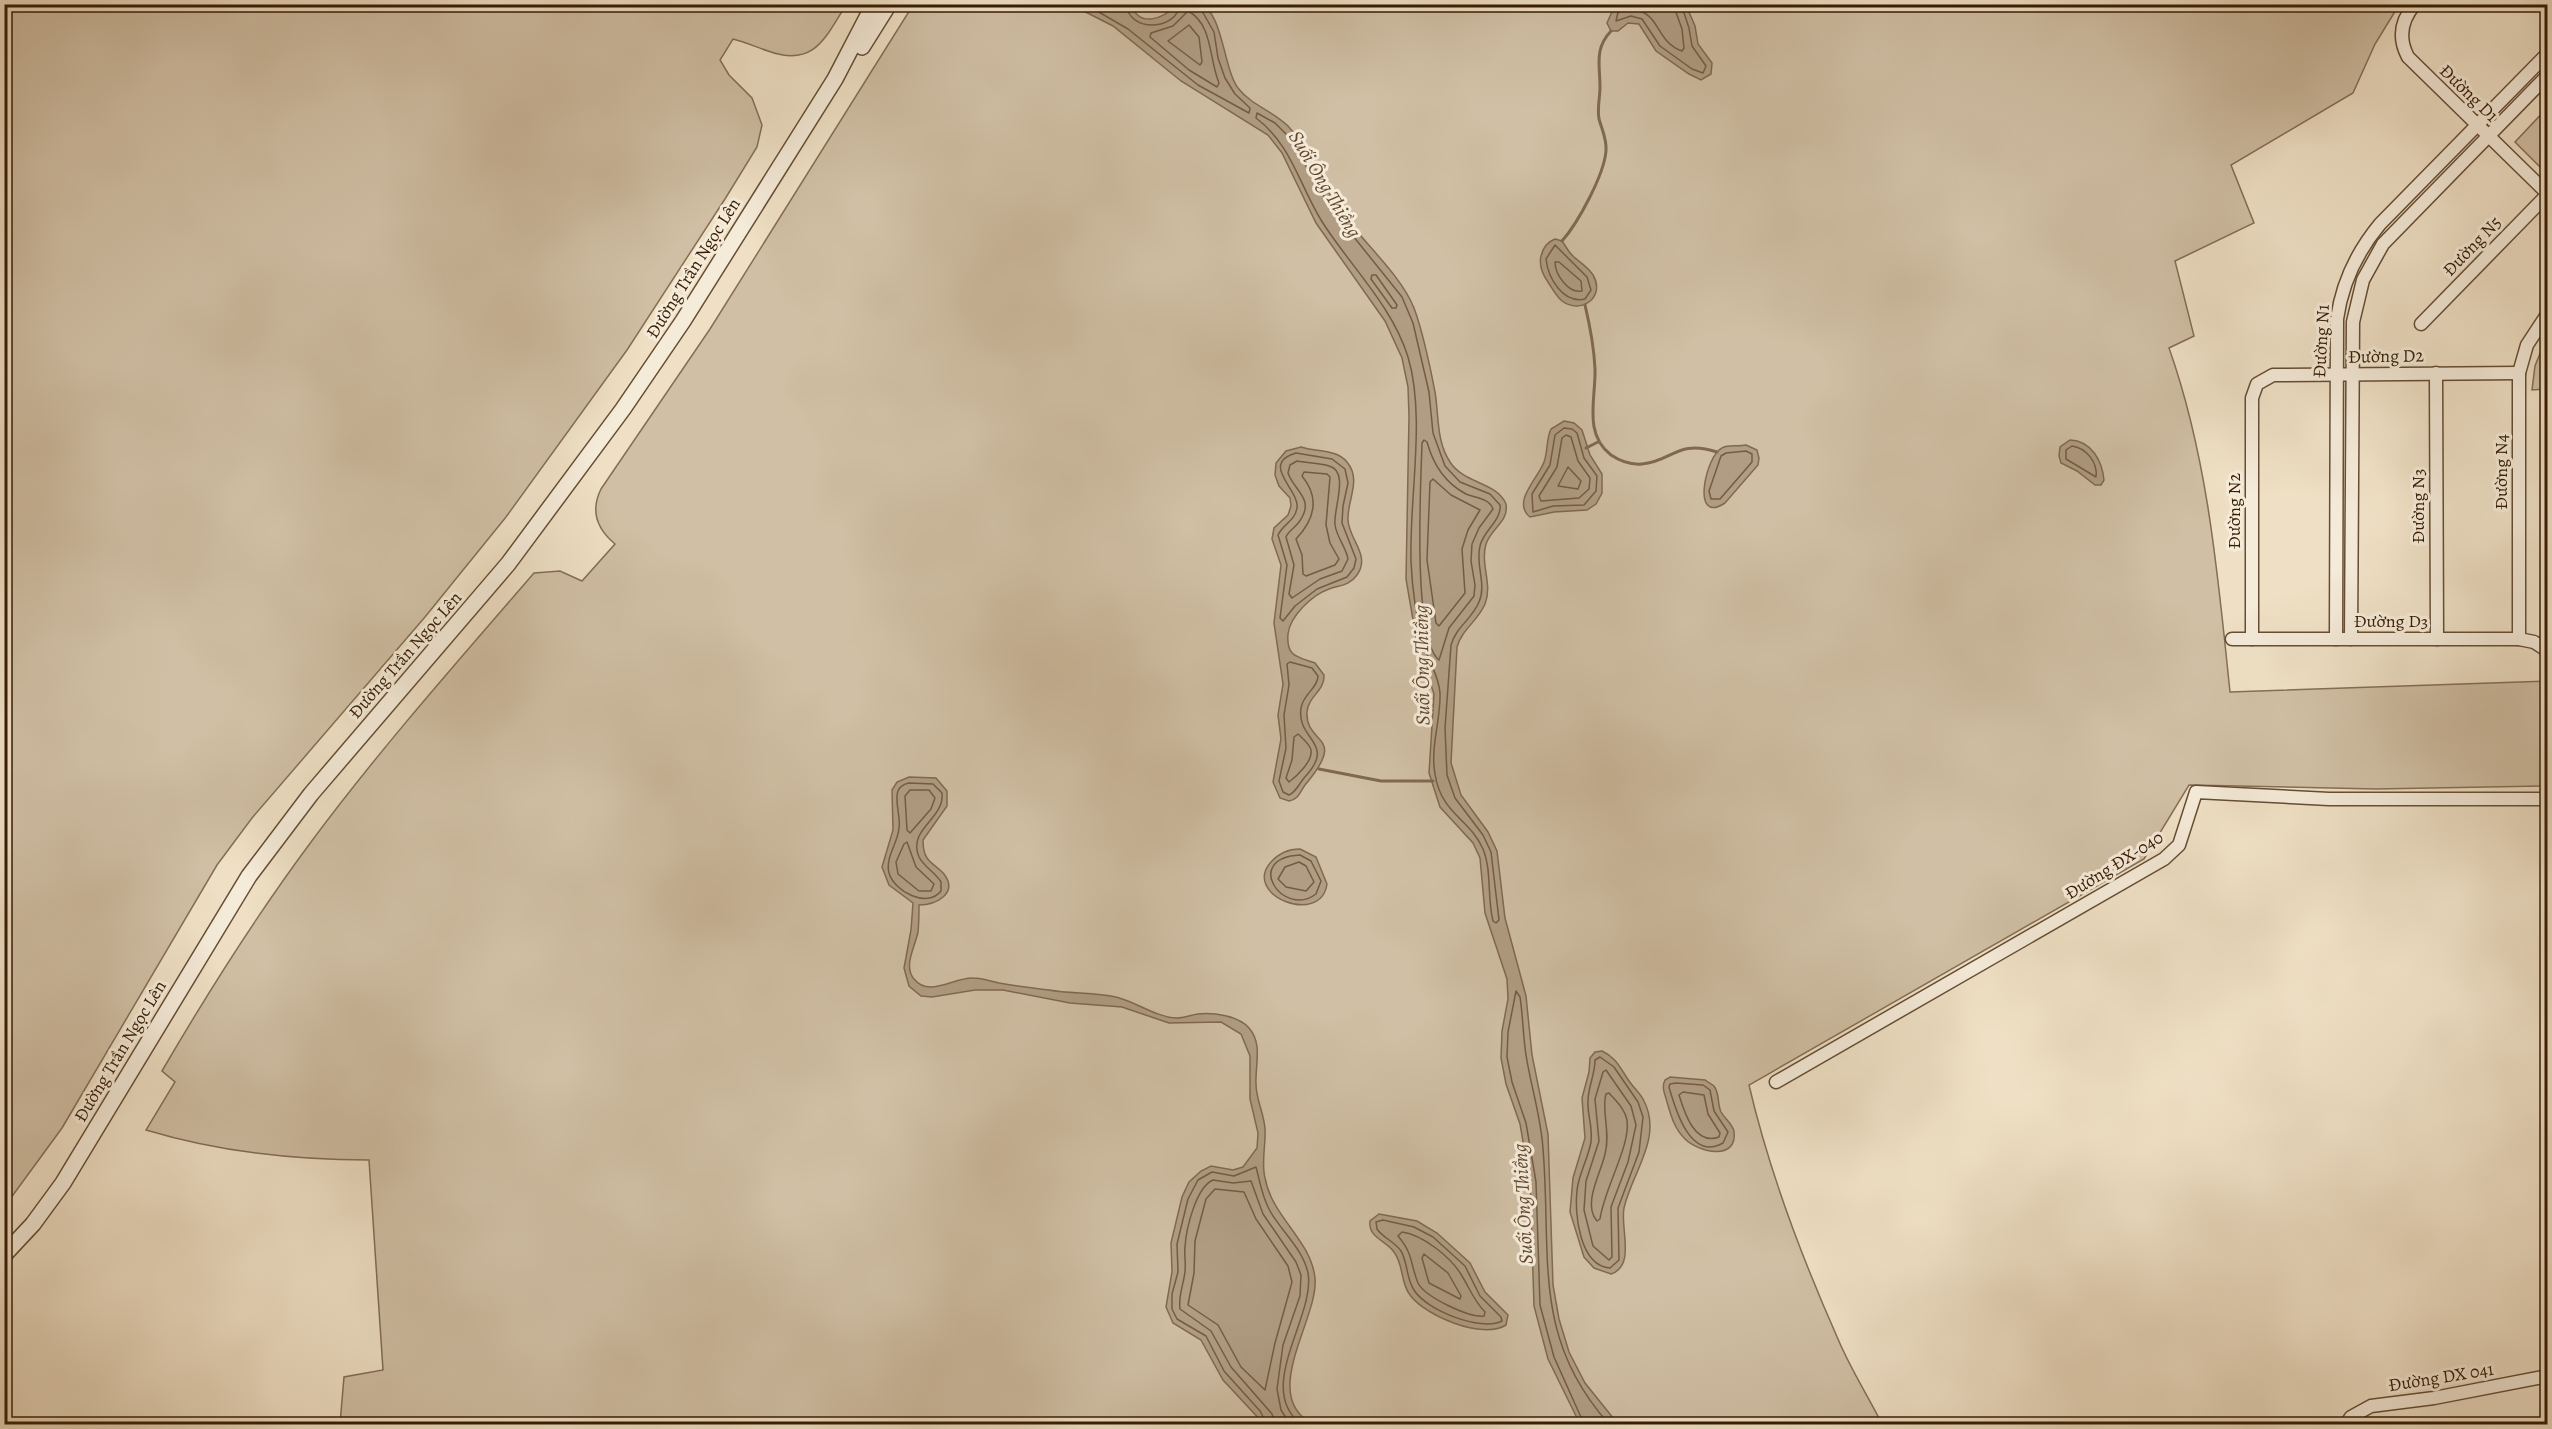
<svg xmlns="http://www.w3.org/2000/svg" width="2552" height="1429" viewBox="0 0 2552 1429" font-family="Alegreya,serif">
<style>
.green{fill:#d0bfa4;stroke:#846e54;stroke-width:1.5}
.water{fill:#b09d83;stroke:#806950;stroke-width:1.5}
.lines{fill:none;stroke-linecap:round;stroke-linejoin:round}
.shore{stroke:#745c43;stroke-width:1.5}
.stream{stroke:#806950;stroke-width:3}
.minor-casing{stroke:#654d34;stroke-width:15}
.tertiary-casing{stroke:#654d34;stroke-width:18}
.minor{stroke:#f5ebd9;stroke-width:12}
.tertiary{stroke:#f5ebd9;stroke-width:15}
.labels{text-anchor:middle;dominant-baseline:central;stroke-width:6;stroke-linejoin:round;paint-order:stroke}
.street-label{font-size:18px;fill:#371c03;stroke:#f5ebd9}
.water-label{font-size:20px;font-style:italic;fill:#614930;stroke:#f5ebd9}
</style>
<rect width="100%" height="100%" fill="#efe0c5"/>
<filter id="stains"><feTurbulence type="fractalNoise" baseFrequency=".00333" numOctaves="4"/><feColorMatrix values="0 0 0 0 .2 0 0 0 0 .09 0 0 0 0 .02 0 0 0 .5 -.17"/></filter>
<radialGradient id="worn" r=".72"><stop offset=".6" stop-color="#630" stop-opacity="0"/><stop offset="1" stop-color="#630" stop-opacity=".3"/></radialGradient>
<g class="green">
<path d="M5,4l841,1c-21,33 -32,63 -78,46 -12,-4 -23,-9 -35,-12l-13,21 9,15 23,23 10,27 -5,22 -32,52 -98,151 -121,167 -81,100 -173,201 -35,47 -155,263 -57,78z"/>
<path d="M913,5h1486l-24,39 -22,49 -122,72 23,58 -79,38 19,75 -25,12c39,110 49,229 61,344l317,-11v105l-171,3 -187,-4 -45,74 -395,226c20,86 53,173 89,254 12,29 30,57 44,85h-1542l4,-47 39,-7 -14,-210c-76,0 -150,-8 -223,-30l29,-48 -13,-11c46,-79 94,-155 149,-229 69,-93 147,-181 223,-269l26,-2 22,10 33,-37c-18,-15 -25,-33 -14,-55l109,-160z"/>
<polygon points="2547,108 2547,174 2515,142"/>
<polygon points="2547,336 2547,389 2532,390 2535,366"/>
</g>
<g class="water">
<path d="M1072,5h59c9,23 32,14 45,0 7,-1 16,-2 23,-1 24,6 24,64 39,84 13,17 35,23 50,38 20,22 32,56 50,81 22,33 62,66 76,101 8,21 17,62 21,84 4,23 1,49 15,70 14,22 47,20 56,42 3,18 -15,24 -20,40 -6,21 7,40 -1,60 -7,17 -23,25 -28,43l-6,116 10,32 27,37 9,19 8,67 21,78 6,59 16,79 5,151 6,34 10,33 16,31 33,41h-38l-32,-65 -14,-53 -4,-124 -10,-58 -14,-40 -5,-26 1,-27 6,-32 -1,-20 -22,-66 -5,-55 -7,-15 -33,-36 -11,-34 5,-79 -17,-51 -11,-64 3,-163 -1,-29 -6,-29 -17,-37 -69,-98 -34,-70 -14,-18 -87,-54 -68,-55z"/>
<polygon points="1615,5 1686,5 1695,26 1698,44 1712,63 1711,74 1701,80 1689,74 1656,51 1639,24 1628,23 1618,31 1611,31 1607,23"/>
<path d="M1555,239l7,2c4,5 6,11 11,15 6,6 15,11 20,19 13,22 -12,40 -31,26 -6,-5 -10,-13 -14,-19 -5,-7 -9,-17 -7,-26 2,-8 6,-14 14,-17z"/>
<path d="M1564,421l10,2 8,7 8,25 12,19v19l-6,11 -9,6 -33,2 -24,5c-19,-15 9,-40 14,-55 4,-10 2,-23 7,-33z"/>
<path d="M2070,440c22,1 32,21 34,40l-3,5h-6l-18,-14 -16,-8 -2,-7 1,-9z"/>
<path d="M1746,445l11,5 2,8 -1,7 -33,38c-35,23 -19,-48 -3,-55 6,-4 16,-1 24,-3z"/>
<path d="M1301,447c15,5 36,2 46,15 15,18 0,38 1,58 1,20 23,35 9,55 -8,11 -17,10 -28,14 -17,6 -39,27 -41,45 -2,23 10,23 27,29l9,12c1,16 -16,21 -17,37 -2,34 42,21 -2,73 -5,7 -6,14 -16,16l-9,-3 -7,-16 8,-43 -3,-24 5,-31 -9,-61 7,-58 -9,-26 2,-11 14,-13 3,-9 -1,-8 -11,-12 -4,-11 1,-12 10,-12z"/>
<path d="M909,777l27,1 11,13v15l-24,34c0,6 0,12 4,18 4,6 12,10 17,16 15,20 -9,31 -25,31 0,9 0,18 -1,27 -3,15 -15,34 -4,47 15,19 40,-2 59,-1 9,0 17,3 26,5 17,3 33,5 50,7 22,4 45,2 67,7 20,5 40,20 60,21 8,0 15,-3 22,-4 15,-2 41,2 51,14 14,16 6,37 7,56 0,16 8,29 9,45 1,16 -4,33 0,49 7,39 46,62 50,100 4,41 -57,118 -2,146h-49l-41,-44 -22,-40 -28,-17 -7,-16 6,-35 -1,-29 11,-46 7,-15 12,-11 10,-5 22,4 10,-3 14,-19 1,-15 -8,-34v-43l-9,-22 -20,-12 -52,1 -47,-16 -52,-4 -67,-13h-28l-43,7 -11,-1 -12,-10 -5,-18 7,-38 2,-27 -24,-18 -7,-18 11,-37 -1,-40 5,-8z"/>
<path d="M1300,849l16,8 11,27c-6,43 -86,11 -56,-22 8,-9 18,-13 29,-13z"/>
<path d="M1602,1051c15,7 18,17 27,30 4,6 10,11 14,18 21,38 -11,73 -19,109 -4,20 12,58 -13,66l-17,-6 -10,-11 -14,-45 3,-34 12,-40 -3,-40 7,-26 1,-14 5,-6z"/>
<path d="M1670,1077l35,3 9,6c6,8 3,17 7,26 4,7 11,11 13,19 4,31 -36,21 -49,8 -11,-11 -14,-23 -18,-37 -2,-8 -6,-15 -2,-22z"/>
<path d="M1379,1214l38,7 20,12 33,30 15,29 23,23 -2,10c-23,15 -81,-9 -96,-30 -10,-13 -6,-30 -16,-43 -8,-12 -26,-14 -24,-31z"/>
</g>
<g class="lines">
<g class="shore">
<polyline points="1085,4 1128,29 1198,85 1249,113 1250,108 1235,94 1225,78 1218,58 1214,32 1198,4"/>
<path d="M1126,4c3,29 51,27 54,0"/>
<polyline points="1620,4 1616,21 1631,16 1642,19 1660,46 1692,69 1703,73 1706,66 1692,46 1689,28 1681,4"/>
<path d="M1628,4l1,5c33,2 25,32 53,42l2,-3 -2,-19 -9,-25"/>
<path d="M1188,11c25,13 21,49 31,72l-2,4 -28,-17 -39,-33 1,-4 22,-7z"/>
<polygon points="1189,25 1199,37 1202,62 1200,65 1168,41"/>
<path d="M1257,113l18,10 13,13 45,75 69,86 11,26 16,69 4,41 12,33 15,16 30,12 10,11c2,15 -17,26 -20,41 -5,19 7,38 -1,56 -7,17 -23,25 -28,43l-6,83 2,47 8,23 28,37 8,17 8,68 -3,3 -3,-2c-6,-23 -1,-50 -10,-72 -13,-30 -42,-35 -48,-75 -5,-27 6,-54 5,-81 -1,-18 -13,-34 -17,-51 -7,-26 -11,-55 -12,-81 -2,-63 15,-144 -3,-204 -16,-52 -59,-92 -87,-137 -22,-36 -30,-76 -65,-102z"/>
<path d="M1555,245l32,32 4,13 -6,9c-22,5 -37,-21 -39,-40z"/>
<path d="M1555,262h4l22,19 1,10c-13,3 -27,-16 -27,-29z"/>
<polygon points="1372,275 1376,275 1397,305 1396,308 1392,308 1371,279"/>
<polygon points="1564,428 1572,429 1577,433 1584,458 1597,476 1596,491 1584,505 1553,506 1533,512 1532,494 1550,465 1555,435"/>
<polygon points="1566,435 1571,437 1578,461 1590,478 1589,489 1579,498 1541,501 1539,496 1557,467 1562,438"/>
<path d="M1424,440l3,2c6,22 18,41 39,52 9,4 23,4 27,15l-14,19 -7,16 -1,17 4,24 -1,11 -25,32 -10,32c-27,-22 -18,-179 -17,-217z"/>
<path d="M2072,446c14,2 26,16 24,31l-30,-18v-9z"/>
<polygon points="1746,451 1752,454 1752,462 1720,499 1711,499 1709,491 1721,456 1726,453"/>
<path d="M1296,453l36,6 13,10 3,14 -5,23 -1,17 14,36 -2,9 -7,9 -30,12 -22,17 -12,15 -3,-3 7,-53 -9,-30c5,-11 17,-14 19,-27 3,-18 -38,-44 -1,-55z"/>
<path d="M1297,461c10,2 22,2 32,5 21,5 4,43 6,59 2,13 11,22 13,34l-6,12 -22,8 -28,19 -3,-4 5,-29 -8,-28c3,-7 9,-9 13,-15 17,-23 -5,-31 -11,-49l2,-8z"/>
<polygon points="1568,467 1581,481 1578,489 1558,486"/>
<path d="M1304,472l23,2 3,3 -4,48 4,18 9,16 -4,6 -29,11 -3,-2 -1,-19 -6,-16c18,-19 25,-40 6,-63z"/>
<polygon points="1433,479 1451,495 1480,510 1468,530 1462,549 1465,593 1439,626 1436,623 1427,560 1430,482"/>
<path d="M1290,662l22,6 6,8c0,12 -15,18 -17,32 -5,33 37,34 3,70 -5,6 -8,14 -15,17l-6,-3 -4,-11 7,-33 -2,-33 5,-30 -2,-21z"/>
<path d="M1298,734c4,4 12,10 13,16 2,11 -15,27 -22,32l-3,-4 6,-18 2,-23z"/>
<path d="M909,783l24,1 9,9c3,26 -35,36 -23,64 5,10 16,15 22,25v9c-14,18 -47,0 -52,-18 -4,-16 9,-30 10,-45 2,-11 -5,-28 -1,-37 2,-5 6,-7 11,-8z"/>
<polygon points="910,790 929,790 935,798 931,809 910,833 907,830 905,796"/>
<polygon points="907,842 916,867 934,884 931,891 919,891 898,874 896,862 904,844"/>
<path d="M1300,855l11,6 10,20 -5,13c-33,25 -74,-36 -16,-39z"/>
<polygon points="1299,862 1306,866 1314,882 1306,891 1286,887 1278,879 1285,867"/>
<path d="M1600,1057l14,10 24,35 5,15 -4,35 -21,56 1,52 -9,8c-30,-2 -36,-54 -33,-78 2,-17 11,-31 14,-48 2,-15 -4,-28 -3,-41 0,-14 7,-26 7,-41z"/>
<polygon points="1606,1070 1631,1106 1636,1125 1628,1162 1611,1207 1612,1257 1609,1260 1593,1246 1584,1210 1586,1181 1599,1141 1595,1099 1603,1072"/>
<path d="M1676,1083l27,2 7,5 4,21 14,21 -5,11c-33,19 -48,-35 -54,-56l1,-3z"/>
<path d="M1683,1092l21,3 4,19 12,19 -1,4c-25,9 -35,-26 -40,-42z"/>
<path d="M1609,1093c7,8 16,16 18,27 4,25 -23,69 -27,99l-3,2c-15,-17 4,-48 8,-67 6,-21 -4,-44 1,-60z"/>
<polygon points="1215,1189 1244,1192 1256,1219 1288,1266 1292,1282 1275,1343 1265,1390 1241,1367 1218,1325 1188,1305 1194,1273 1195,1241 1206,1199"/>
<path d="M1383,1220l31,7 19,10 32,29 15,30 21,21 1,4c-21,11 -76,-11 -88,-31 -8,-12 -6,-27 -13,-39 -7,-10 -18,-13 -24,-22l-1,-7z"/>
<path d="M1402,1232c21,3 49,25 60,44 8,13 12,25 23,36l-1,4c-15,2 -59,-19 -66,-33 -8,-19 -4,-28 -20,-47z"/>
<polygon points="1424,1254 1448,1273 1461,1296 1460,1299 1429,1283 1422,1258"/>
<path d="M1267,1424l-7,-13 -36,-40 -18,-35 -29,-17 -5,-10v-15l6,-22 -1,-28 11,-45 10,-19 14,-8 22,4 22,-9c4,15 6,30 14,44 12,21 33,38 38,62 8,43 -54,115 -7,151"/>
<path d="M1275,1424l-3,-10 -41,-47 -20,-36 -31,-22c-2,-14 4,-25 5,-38 1,-8 -1,-16 0,-24 1,-18 11,-60 28,-67l20,3 18,-2 12,33 33,48 5,13 -1,21 -17,49 -6,44 4,21 9,14"/>
<path d="M1584,1424l-30,-67 -14,-52 -4,-123 -10,-59 -14,-41 -5,-25 1,-25 8,-41 4,6c3,19 3,39 6,58 5,32 15,62 17,94 9,106 -12,188 66,275"/>
</g>
<g class="stream">
<path d="M1562,241c16,-18 42,-66 44,-90 1,-12 -4,-21 -7,-32 -2,-11 1,-21 1,-32 0,-22 -6,-38 11,-56"/>
<path d="M1585,305c5,21 9,42 10,64 1,29 -12,65 16,86 9,6 20,10 31,9 31,-3 35,-25 75,-12"/>
<polyline points="1586,448 1598,442"/>
<polyline points="1319,769 1381,781 1433,781"/>
</g>
<defs>
<g id="minor">
<path d="M2415,4c-14,16 -17,34 -7,53l140,137"/>
<polyline points="2421,324 2548,194"/>
<polyline points="2436,373 2437,639"/>
<polyline points="2232,639 2519,639 2534,642 2548,651"/>
<polyline points="2252,639 2252,398 2257,384 2273,375 2519,373"/>
<path d="M2336,639l1,-320c5,-36 19,-66 43,-95l168,-171"/>
<polyline points="2351,639 2353,322 2363,280 2383,244 2548,75"/>
<polyline points="2519,639 2519,373 2527,345 2548,313"/>
<polyline points="1776,1082 2164,859 2179,845 2196,792 2329,799 2548,799"/>
<polyline points="2346,1424 2351,1417 2371,1406 2434,1398 2548,1376"/>
</g>
<g id="tertiary">
<polyline points="862,47 889,4"/>
<polyline points="4,1255 33,1224 63,1183 249,876 311,794 508,564 623,409 683,321 835,79 874,4"/>
</g>
</defs>
<use href="#minor" class="minor-casing"/>
<use href="#tertiary" class="tertiary-casing"/>
<use href="#minor" class="minor"/>
<use href="#tertiary" class="tertiary"/>
</g>
<g class="labels">
<g class="street-label">
<text transform="translate(2469 93) rotate(44)">Đường D1</text>
<text transform="translate(2472 246) rotate(-46)">Đường N5</text>
<text transform="translate(693 268) rotate(-58)">Đường Trần Ngọc Lên</text>
<text transform="translate(2321 341) rotate(-87)">Đường N1</text>
<text transform="translate(2386 356) rotate(-1)">Đường D2</text>
<text transform="translate(2501 472) rotate(-90)">Đường N4</text>
<text transform="translate(2418 506) rotate(-90)">Đường N3</text>
<text transform="translate(2234 511) rotate(-90)">Đường N2</text>
<text x="2391" y="621">Đường D3</text>
<text transform="translate(405 655) rotate(-49)">Đường Trần Ngọc Lên</text>
<text transform="translate(2114 865) rotate(-32)">Đường ĐX-040</text>
<text transform="translate(120 1051) rotate(-59)">Đường Trần Ngọc Lên</text>
<text transform="translate(2441 1377) rotate(-9)">Đường DX 041</text>
</g>
<g class="water-label">
<text transform="translate(1325 184) rotate(59)">Suối Ông Thiềng</text>
<text transform="translate(1422 665) rotate(-91)">Suối Ông Thiềng</text>
<text transform="translate(1523 1204) rotate(-93)">Suối Ông Thiềng</text>
</g>
</g>
<rect width="2552" height="1429" fill="none" stroke="#efe0c5" stroke-width="24"/>
<rect x="6" y="6" width="2540" height="1417" fill="none" stroke="#371c03" stroke-width="3"/>
<rect x="12" y="12" width="2528" height="1405" fill="none" stroke="#371c03" stroke-width="1.5"/>
<rect width="100%" height="100%" filter="url(#stains)"/>
<rect width="100%" height="100%" fill="url(#worn)"/>
</svg>
